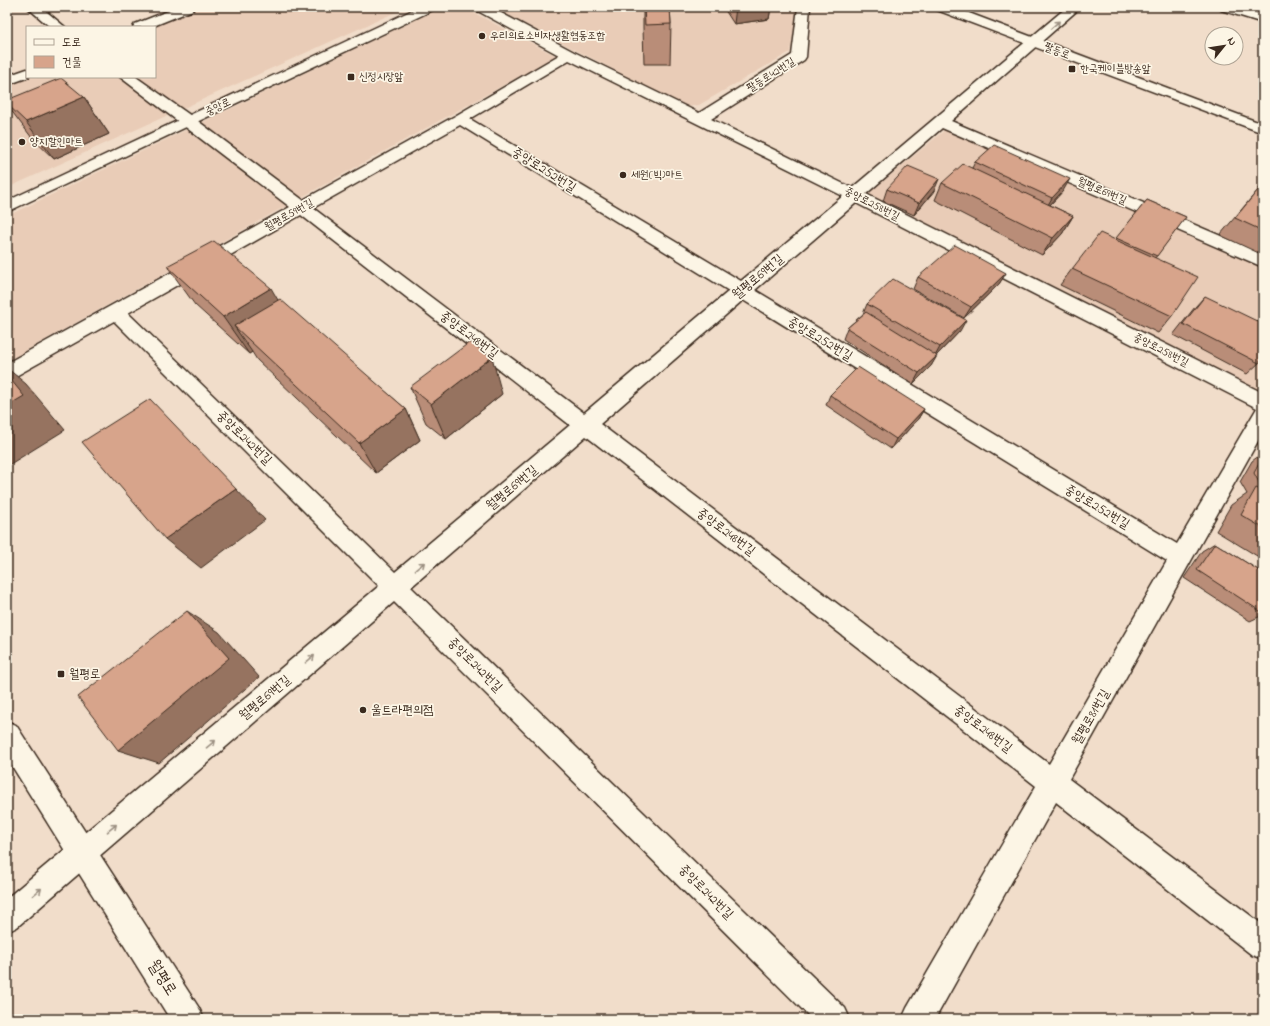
<svg xmlns="http://www.w3.org/2000/svg" width="1270" height="1026" viewBox="0 0 1270 1026" font-family="'Indie Flower','Poor Story',sans-serif">
<style>
.built{fill:#e9ccb7}
.lines{fill:none;stroke-linecap:round;stroke-linejoin:round}
.minor-casing{stroke:#3b2a1e;stroke-width:3}
.secondary-casing{stroke:#3b2a1e;stroke-width:3}
.minor{fill:#fcf5e5;fill-rule:evenodd}
.secondary{fill:#fcf5e5;fill-rule:evenodd}
.wall{fill:#b98d78;stroke:#3b2a1e}
.shaded-wall{fill:#967361;stroke:#3b2a1e}
.building{fill:#d7a48b;stroke:#3b2a1e}
.oneway{stroke:#9c9082}
.poi-dot{fill:#3b2a1e;stroke:#fcf5e5;stroke-width:1.5}
.labels{text-anchor:middle;dominant-baseline:central;stroke-width:3.5;stroke-linejoin:round;paint-order:stroke}
.far-poi-label{font-size:11px;fill:#3b2a1e;stroke:#fcf5e5;text-anchor:start}
.far-street-label{font-size:11px;fill:#3b2a1e;stroke:#fcf5e5}
.street-label{font-size:13px;fill:#3b2a1e;stroke:#fcf5e5}
.poi-label{font-size:13px;fill:#3b2a1e;stroke:#fcf5e5;text-anchor:start}
.near-street-label{font-size:16px;fill:#3b2a1e;stroke:#fcf5e5}
</style>
<rect width="100%" height="100%" fill="#f1ddca"/>
<filter id="ink" filterUnits="userSpaceOnUse"><feTurbulence type="fractalNoise" baseFrequency=".025" numOctaves="2"/><feDisplacementMap in="SourceGraphic" scale="8" xChannelSelector="R" yChannelSelector="G"/><feConvolveMatrix kernelMatrix="1 2 1 2 8 2 1 2 1" color-interpolation-filters="sRGB"/></filter>
<g filter="url(#ink)">
<g class="built">
<polygon points="197,7 407,7 7,188 7,84 27,77 155,77 155,27 148,27"/>
<polygon points="442,7 463,7 556,56 7,361 7,216"/>
<polygon points="492,7 798,7 790,52 699,105 687,107"/>
<polygon points="946,129 1263,267 1262,392 883,201 867,195"/>
</g>
<g class="lines">
<defs>
<g id="minor">
<polygon points="27,7 41,7 65,27 50,27"/>
<polygon points="178,7 195,7 193,10 151,27 133,27 135,24"/>
<path d="M474,7h16l84,45 125,61 93,-58 6,-48h12l-4,50 -2,3 -93,59 141,69 215,-181h14l-130,114 312,133v13l-321,-139 -76,66 397,199v39l-194,347 194,146v34l-11,-4 -196,-153 -121,217h-33l5,-11 129,-222 -450,-350 -175,151 434,421 5,11h-38l-418,-417 -377,325 -10,5v-34l372,-312 -265,-265 -100,56 -7,2v-16l283,-156 -170,-130h16l58,41 109,82 152,-84 104,-61 -83,-45zM569,60l274,136 -102,85 -271,-162zM460,125l269,166 -145,122 -271,-205zM856,203l401,205 -80,136 -422,-254zM301,215l269,210 -175,147 -267,-259zM743,300l424,261 -118,203 -449,-340z"/>
<polygon points="1219,7 1238,7 1263,15 1263,23 1221,10"/>
<polygon points="27,69 27,77 29,77 7,85 7,76"/>
</g>
<g id="secondary">
<polygon points="419,7 435,7 433,10 7,212 7,201"/>
<polygon points="935,7 953,7 1263,124 1263,133 937,10"/>
<polygon points="7,721 16,725 199,1008 204,1019 170,1019 7,758"/>
</g>
</defs>
<use href="#minor" class="minor-casing"/>
<use href="#secondary" class="secondary-casing"/>
<use href="#minor" class="minor"/>
<use href="#secondary" class="secondary"/>
</g>
<g class="wall">
<polygon points="643,7 670,7 671,24 670,64 644,64 643,27"/>
<polygon points="723,7 771,7 769,19 734,24"/>
<polygon points="84,97 109,134 54,159 32,138 7,105 7,100"/>
<polygon points="975,162 1063,191 1050,205 1073,216 1062,234 1042,255 935,200 942,183 972,168"/>
<polygon points="1263,184 1263,255 1220,235"/>
<polygon points="887,189 934,191 914,215 883,201"/>
<polygon points="1147,200 1186,217 1155,258 1172,316 1158,333 1060,285 1072,269 1115,240"/>
<polygon points="167,266 278,300 406,409 420,440 376,473 257,360 252,352 249,354 195,305"/>
<polygon points="1006,273 999,284 964,318 913,289 918,277"/>
<polygon points="1205,296 1259,363 1247,374 1173,335 1195,307"/>
<polygon points="867,304 960,331 937,355 931,366 913,384 843,339 847,328 863,314"/>
<polygon points="410,387 502,394 446,439 426,423"/>
<polygon points="830,395 924,409 918,419 891,449 826,405"/>
<polygon points="1263,435 1263,453 1258,443"/>
<polygon points="1263,453 1263,558 1262,559 1216,531 1231,505 1247,494 1240,482 1252,461"/>
<polygon points="1215,543 1263,573 1263,615 1250,621 1184,578 1202,551"/>
</g>
<g class="shaded-wall">
<polygon points="736,7 771,7 769,19 734,24"/>
<polygon points="84,97 109,134 54,159 26,122"/>
<polygon points="939,179 934,191 914,215 919,203"/>
<polygon points="1070,179 1063,191 1045,210 1052,198"/>
<polygon points="1073,216 1062,234 1042,255 1053,238"/>
<polygon points="1006,273 999,284 964,318 971,307"/>
<polygon points="271,288 293,326 234,326 252,352 249,354 223,317"/>
<polygon points="966,320 960,331 934,358 940,347"/>
<polygon points="937,356 931,366 913,384 919,373"/>
<polygon points="492,357 502,394 446,439 431,404"/>
<polygon points="7,368 26,384 65,430 7,466"/>
<polygon points="406,409 420,440 376,473 359,443"/>
<polygon points="924,409 918,419 891,449 896,439"/>
<polygon points="236,489 265,520 201,568 165,539"/>
<polygon points="187,611 219,632 259,677 159,763 118,750"/>
</g>
<g class="building">
<polygon points="644,7 670,7 671,24 645,25"/>
<polygon points="61,78 84,97 26,122 7,104 7,100"/>
<polygon points="994,145 1070,179 1052,198 975,162"/>
<polygon points="963,164 1073,216 1053,238 942,183"/>
<polygon points="908,166 939,179 919,203 887,189"/>
<polygon points="1263,184 1263,231 1235,218"/>
<polygon points="1147,200 1186,217 1157,256 1116,238"/>
<polygon points="1100,233 1198,277 1172,316 1072,269"/>
<polygon points="214,241 271,288 223,317 167,266"/>
<polygon points="955,245 1006,273 971,307 918,277"/>
<polygon points="893,279 966,320 940,347 867,304"/>
<polygon points="1205,296 1263,324 1263,357 1259,363 1183,324"/>
<polygon points="280,299 406,409 359,443 234,326"/>
<polygon points="866,312 937,356 919,373 847,328"/>
<polygon points="470,342 492,357 431,404 410,387"/>
<polygon points="858,367 924,409 896,439 830,395"/>
<polygon points="7,375 24,396 7,406"/>
<polygon points="150,399 236,489 165,539 82,442"/>
<polygon points="1263,456 1263,490 1254,473"/>
<polygon points="1256,488 1263,491 1263,528 1241,515"/>
<polygon points="1215,543 1263,573 1263,613 1197,570"/>
<polygon points="187,611 229,658 118,750 78,697"/>
</g>
<defs><path id="oneway-shaft" d="M-6 0H5M1.5-3L5.5 0L1.5 3" fill="none" stroke-width="1.6" stroke-linecap="round" stroke-linejoin="round"/></defs>
<g class="oneway">
<use href="#oneway-shaft" transform="translate(1055 25) rotate(-41)"/>
<use href="#oneway-shaft" transform="translate(420 566) rotate(-40)"/>
<use href="#oneway-shaft" transform="translate(310 659) rotate(-40)"/>
<use href="#oneway-shaft" transform="translate(211 744) rotate(-40)"/>
<use href="#oneway-shaft" transform="translate(112 828) rotate(-40)"/>
<use href="#oneway-shaft" transform="translate(37 892) rotate(-40)"/>
</g>
</g>
<g class="poi-dot">
<circle cx="482" cy="36" r="4"/>
<rect x="1068" y="65" width="8" height="8" rx="2"/>
<rect x="347" y="73" width="8" height="8" rx="2"/>
<circle cx="22" cy="142" r="4"/>
<circle cx="623" cy="175" r="4"/>
<rect x="57" y="670" width="8" height="8" rx="2"/>
<circle cx="363" cy="710" r="4"/>
</g>
<g class="labels">
<g class="far-poi-label">
<text x="490" y="36">우리의료소비자생활협동조합</text>
<text x="1080" y="69">한국케이블방송앞</text>
<text x="359" y="77">신정시장앞</text>
<text x="30" y="142">양지할인마트</text>
<text x="631" y="175">세원(빅)마트</text>
</g>
<g class="far-street-label">
<text transform="translate(1057 51) rotate(21)">팔등로</text>
<text transform="translate(771 75) rotate(-32)">팔등로42번길</text>
<text transform="translate(218 107) rotate(-25)">중앙로</text>
<text transform="translate(1102 191) rotate(23)">월평로69번길</text>
<text transform="translate(872 204) rotate(27)">중앙로258번길</text>
<text transform="translate(289 215) rotate(-29)">월평로59번길</text>
<text transform="translate(1161 350) rotate(27)">중앙로258번길</text>
</g>
<g class="street-label">
<text transform="translate(544 170) rotate(32)">중앙로252번길</text>
<text transform="translate(758 277) rotate(-40)">월평로69번길</text>
<text transform="translate(469 335) rotate(37)">중앙로248번길</text>
<text transform="translate(820 339) rotate(31)">중앙로252번길</text>
<text transform="translate(244 438) rotate(44)">중앙로242번길</text>
<text transform="translate(512 488) rotate(-40)">월평로69번길</text>
<text transform="translate(1097 507) rotate(31)">중앙로252번길</text>
<text transform="translate(726 532) rotate(37)">중앙로248번길</text>
<text transform="translate(475 665) rotate(45)">중앙로242번길</text>
<text transform="translate(265 698) rotate(-40)">월평로69번길</text>
<text transform="translate(1091 717) rotate(-60)">월평로81번길</text>
<text transform="translate(983 729) rotate(37)">중앙로248번길</text>
<text transform="translate(706 892) rotate(45)">중앙로242번길</text>
</g>
<g class="poi-label">
<text x="69" y="674">월평로</text>
<text x="371" y="710">울트라편의점</text>
</g>
<g class="near-street-label">
<text transform="translate(162 978) rotate(58)">월평로</text>
</g>
</g>
<rect width="1270" height="1026" fill="none" stroke="#fcf5e5" stroke-width="24"/>
<rect x="12" y="12" width="1246" height="1002" fill="none" stroke="#3b2a1e" stroke-width="1.5" filter="url(#ink)"/>
<rect x="26" y="26" width="130" height="52" fill="#fcf5e5" stroke="#afa495"/>
<rect x="34" y="39" width="20" height="6" fill="#fcf5e5" stroke="#afa495"/>
<text x="62" y="46" font-size="12" fill="#3b2a1e">도로</text>
<rect x="34" y="56" width="20" height="12" fill="#d7a48b" stroke="#afa495"/>
<text x="62" y="66" font-size="12" fill="#3b2a1e">건물</text>
<g transform="translate(1224 46) rotate(60)"><circle r="19" fill="#fcf5e5" stroke="#afa495"/>
<path d="M0-3L7 15L0 10L-7 15Z" fill="#3b2a1e"/>
<text y="-6" font-size="11" font-weight="bold" text-anchor="middle" fill="#3b2a1e">N</text>
</g>
</svg>
